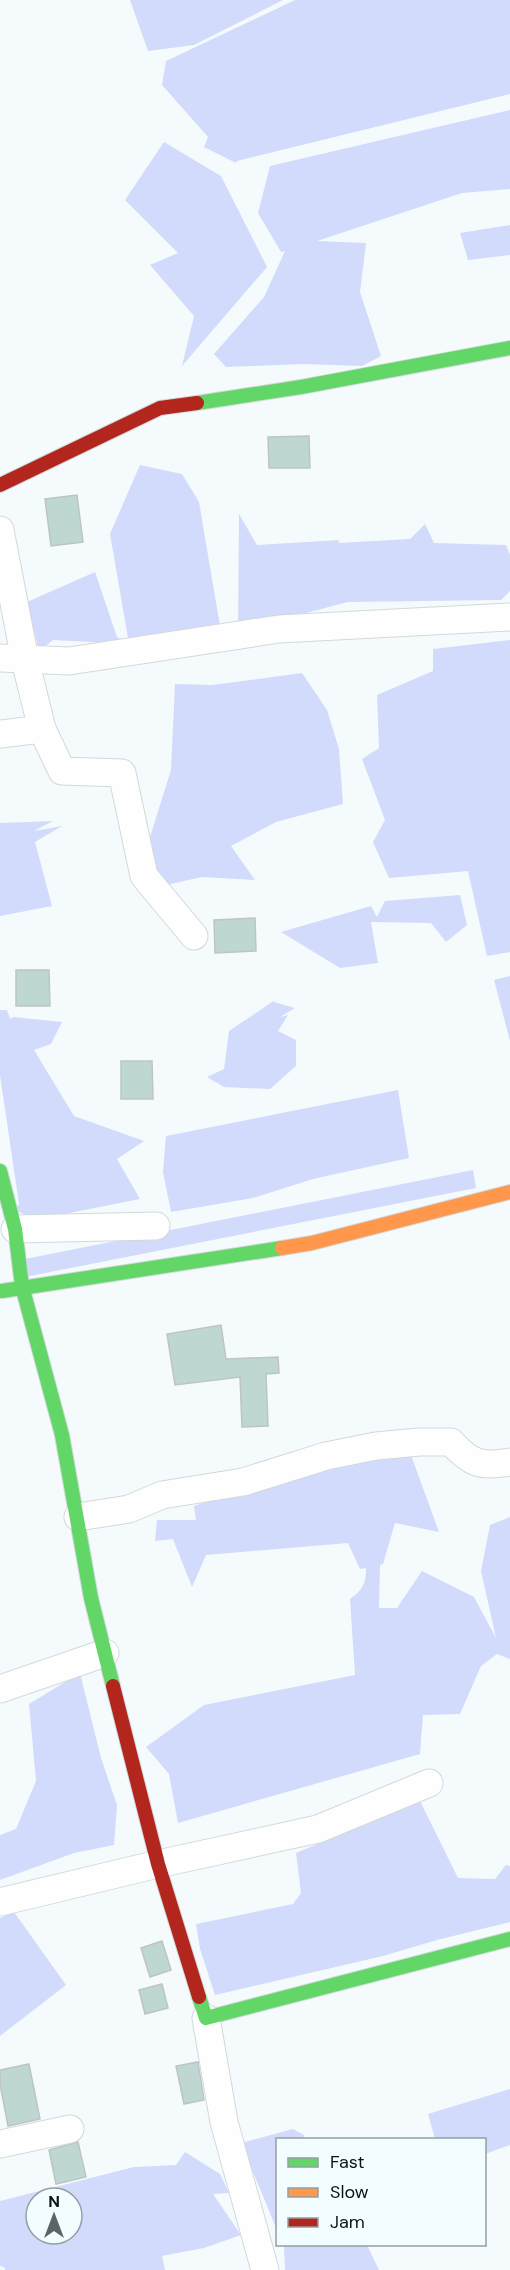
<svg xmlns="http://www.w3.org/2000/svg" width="510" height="2270" viewBox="0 0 510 2270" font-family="'DM Sans',sans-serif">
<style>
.water{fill:#d2dbfb;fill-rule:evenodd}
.building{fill:#bed7d2;stroke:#bdc5c4;stroke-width:1.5}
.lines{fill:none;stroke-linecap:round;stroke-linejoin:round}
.street-casing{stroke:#d2d9da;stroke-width:29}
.fast-casing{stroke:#d2d9da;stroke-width:16}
.slow-casing{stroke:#d2d9da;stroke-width:16}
.jam-casing{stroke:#d2d9da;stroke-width:16}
.street{stroke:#fefeff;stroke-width:27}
.fast{stroke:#63d668;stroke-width:14}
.slow{stroke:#ff974d;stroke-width:14}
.jam{stroke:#b3261e;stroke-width:14}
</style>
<rect width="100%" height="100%" fill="#f5fbfc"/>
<g class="water">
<polygon points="130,0 283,0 194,45 148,51"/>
<polygon points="295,0 510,0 510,94 237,161 236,163 204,147 208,137 162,85 166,61"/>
<polygon points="510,110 510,189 462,193 317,241 366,243 360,292 381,356 362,366 304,364 226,367 214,354 264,297 285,251 281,252 258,213 270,166"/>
<polygon points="164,142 221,176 267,267 182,366 194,316 150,265 178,253 125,200"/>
<polygon points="510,225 510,255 468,260 460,233"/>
<polygon points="140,465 182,474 199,502 220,626 128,638 110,534"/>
<polygon points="239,514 257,545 340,540 338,543 410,539 425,524 434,543 506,545 510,555 510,591 501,600 348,602 238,631"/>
<polygon points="95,572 117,637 130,644 53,640 39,651 27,602"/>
<polygon points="510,640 510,952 487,956 468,871 389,878 373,842 385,820 362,759 379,748 377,695 433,671 433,649"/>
<polygon points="302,673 327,710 339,749 343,804 276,822 231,846 255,880 202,877 157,887 150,837 171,770 175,684 212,685"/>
<polygon points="53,821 34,831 62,826 35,842 52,906 0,916 0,823"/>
<polygon points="460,895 467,925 446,942 431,923 371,922 378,963 340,968 281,932 371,906 377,917 385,901"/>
<polygon points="510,976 510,1041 494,980"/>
<polygon points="275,1000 274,1002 295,1008 280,1017 288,1015 278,1031 296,1040 296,1066 270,1089 224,1087 207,1077 224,1069 229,1031"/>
<polygon points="0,1010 7,1010 10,1019 13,1017 62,1022 51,1044 34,1050 74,1116 144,1141 117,1159 140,1199 34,1220 16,1210 19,1204 0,1075"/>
<polygon points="398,1090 409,1158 313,1179 253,1198 171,1212 163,1172 166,1136"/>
<polygon points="473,1170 476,1188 20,1278 20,1260"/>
<path d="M376,1446l35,9 28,77 -44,-9 -12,41 -3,1 -1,43h18l25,-37 52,26 22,41 -15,-67 9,-46 20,-8v142l-13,-5 -16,12 -21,48 -37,1 -3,39 -242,69 -9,-49 -23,-27 58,-42 151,-30 -5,-76c13,-9 16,-16 16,-31l-6,1 -12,-26 -142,12 -14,32 -19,-48 -18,2 2,-21h39l-2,-14z"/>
<polygon points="80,1673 101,1758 117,1805 114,1845 74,1853 0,1880 0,1835 16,1829 36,1781 29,1704"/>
<polygon points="420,1801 458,1878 495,1879 506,1865 510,1866 510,1922 437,1940 383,1956 215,1995 200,1949 196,1924 293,1904 301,1893 296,1853"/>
<polygon points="14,1912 66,1985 0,2036 0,1918"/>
<polygon points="510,2089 510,2145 485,2154 484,2140 435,2139 428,2114"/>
<polygon points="293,2129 304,2135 303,2139 278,2140 277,2230 241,2143"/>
<path d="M185,2152l35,22 9,19 -16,1 28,41 -37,13 -42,8 3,14h-160l-1,-3 -4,-1v-65l134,-34 42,-2zM36,2198h36v36h-36z"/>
<polygon points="284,2245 367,2245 379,2270 285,2270"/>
</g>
<g class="building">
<polygon points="309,436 310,468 269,468 268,437"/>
<polygon points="77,495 83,542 51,546 45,499"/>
<polygon points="255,918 256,951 215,953 214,920"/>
<polygon points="16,970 49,970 50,1006 16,1006"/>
<polygon points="121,1061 152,1061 153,1099 121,1099"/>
<polygon points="221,1325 226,1359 278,1357 279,1373 266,1374 268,1426 242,1427 240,1377 175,1385 167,1334"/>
<polygon points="162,1941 171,1970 150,1977 141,1948"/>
<polygon points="162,1984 168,2008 145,2014 139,1990"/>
<polygon points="198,2062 204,2100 184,2104 176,2066"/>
<polygon points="29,2064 40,2119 8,2126 0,2084 0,2070"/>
<polygon points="78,2142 86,2177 56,2184 49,2150"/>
</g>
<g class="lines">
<defs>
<g id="street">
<polyline points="0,530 25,660 42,729 0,734"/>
<polyline points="0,658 69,661 279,629 510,617"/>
<polyline points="42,729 62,771 122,773 144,876 194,936"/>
<polyline points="15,1229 156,1226"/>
<path d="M78,1517l51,-8 33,-14 81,-13 83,-26 50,-10 43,-4h32c20,22 30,25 59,20"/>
<polyline points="0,1689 105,1653"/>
<polyline points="0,1902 158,1864 318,1829 429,1783"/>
<polyline points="206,2018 224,2122 265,2270"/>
<polyline points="0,2144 70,2129"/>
</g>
<g id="fast">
<polyline points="197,403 301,387 510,348"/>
<polyline points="0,1171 15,1229 22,1286 62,1435 91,1598 113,1686"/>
<polyline points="2,1291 282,1248"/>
<polyline points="199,1997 206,2018 510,1939"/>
</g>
<polyline id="slow" points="282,1248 312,1243 510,1192"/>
<g id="jam">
<polyline points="0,485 160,408 197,403"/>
<polyline points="113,1686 158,1864 199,1997"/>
</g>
</defs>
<use href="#street" class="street-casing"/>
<use href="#fast" class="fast-casing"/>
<use href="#slow" class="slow-casing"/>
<use href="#jam" class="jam-casing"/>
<use href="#street" class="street"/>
<use href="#fast" class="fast"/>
<use href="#slow" class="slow"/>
<use href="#jam" class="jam"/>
</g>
<rect x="276" y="2138" width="210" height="108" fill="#f2fdff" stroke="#959fa1" stroke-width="1.5"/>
<rect x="288" y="2158" width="30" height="9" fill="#63d668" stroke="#959fa1" stroke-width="1.5"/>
<text x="330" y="2168" font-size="18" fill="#0a1315">Fast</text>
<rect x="288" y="2188" width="30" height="9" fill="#ff974d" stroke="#959fa1" stroke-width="1.5"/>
<text x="330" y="2198" font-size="18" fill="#0a1315">Slow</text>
<rect x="288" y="2218" width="30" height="9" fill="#b3261e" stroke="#959fa1" stroke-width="1.5"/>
<text x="330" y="2228" font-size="18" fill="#0a1315">Jam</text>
<g transform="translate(54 2216)"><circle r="28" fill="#f2fdff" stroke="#959fa1" stroke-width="1.5"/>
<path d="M0-4.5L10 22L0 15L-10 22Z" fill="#5c6466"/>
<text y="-9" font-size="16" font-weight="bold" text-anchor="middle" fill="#0a1315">N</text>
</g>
</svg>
